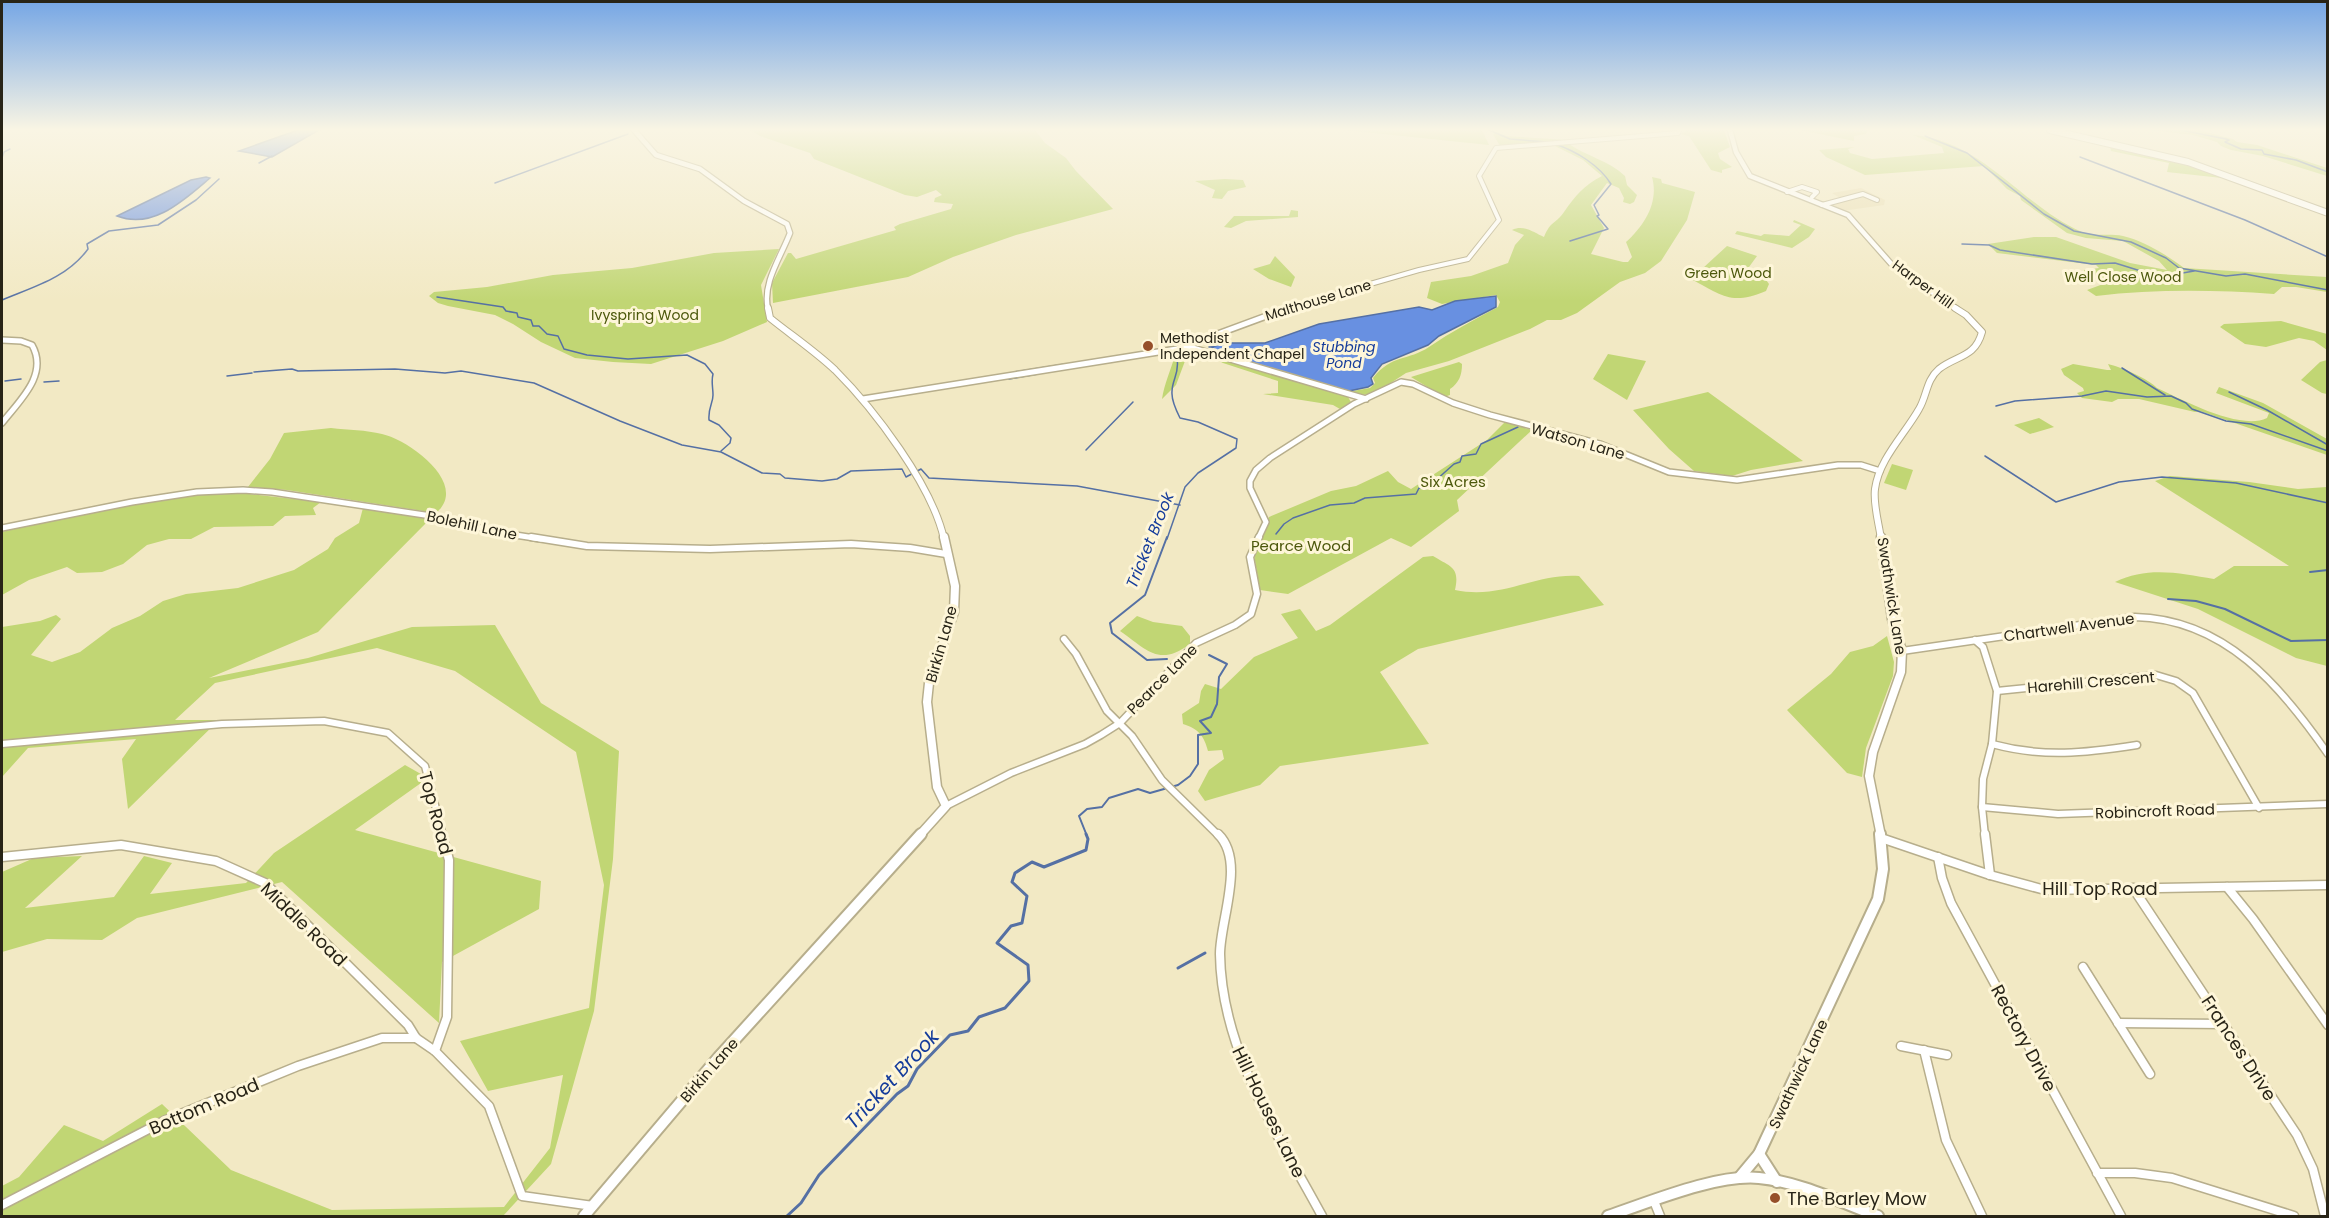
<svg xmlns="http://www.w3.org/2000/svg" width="2329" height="1218" viewBox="0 0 2329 1218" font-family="Poppins,sans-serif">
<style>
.built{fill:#eadeb3}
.green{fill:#c1d674}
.water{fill:#6890e1;stroke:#5570a4;stroke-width:1.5}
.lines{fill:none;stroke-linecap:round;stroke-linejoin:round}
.stream-far2{stroke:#5570a4;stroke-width:1.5}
.stream-far1{stroke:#5570a4;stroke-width:2}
.stream{stroke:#5570a4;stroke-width:3}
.minor-far3-casing{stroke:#b7ae8c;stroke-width:6}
.minor-far2-casing{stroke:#b7ae8c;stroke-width:8}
.minor-far1-casing{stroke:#b7ae8c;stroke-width:9}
.minor-casing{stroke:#b7ae8c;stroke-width:11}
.tertiary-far3-casing{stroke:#b7ae8c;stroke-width:7}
.tertiary-far2-casing{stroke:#b7ae8c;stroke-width:8}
.tertiary-far1-casing{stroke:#b7ae8c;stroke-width:11}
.tertiary-casing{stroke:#b7ae8c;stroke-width:14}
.primary-casing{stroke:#b7ae8c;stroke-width:8}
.minor-far3{stroke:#fff;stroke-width:4}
.minor-far2{stroke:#fff;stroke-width:5}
.minor-far1{stroke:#fff;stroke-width:6}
.minor{stroke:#fff;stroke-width:8}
.tertiary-far3{stroke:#fff;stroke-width:4.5}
.tertiary-far2{stroke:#fff;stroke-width:6}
.tertiary-far1{stroke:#fff;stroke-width:8}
.tertiary{stroke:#fff;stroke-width:10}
.primary{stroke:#fff;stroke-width:6}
.poi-dot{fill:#964f29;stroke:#fef6d9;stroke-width:2}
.labels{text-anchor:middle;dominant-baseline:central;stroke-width:6;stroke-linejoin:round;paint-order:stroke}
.far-park-label{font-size:14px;fill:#4c580c;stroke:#fef6d9}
.far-street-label{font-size:14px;fill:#282417;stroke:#fef6d9}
.far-poi-label{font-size:14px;fill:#282417;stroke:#fef6d9;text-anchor:start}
.far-water-label{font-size:14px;font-style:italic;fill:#153c9b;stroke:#fef6d9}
.street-label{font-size:15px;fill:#282417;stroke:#fef6d9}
.park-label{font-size:15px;fill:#4c580c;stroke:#fef6d9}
.water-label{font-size:16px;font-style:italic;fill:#153c9b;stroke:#fef6d9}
.near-street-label{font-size:18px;fill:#282417;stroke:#fef6d9}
.near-poi-label{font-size:18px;fill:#282417;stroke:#fef6d9;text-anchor:start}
.near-water-label{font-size:20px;font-style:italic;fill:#153c9b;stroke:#fef6d9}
</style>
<rect width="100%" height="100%" fill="#f2e9c4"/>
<polygon class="built" points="1861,188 1885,200 1884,205 1842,211 1823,203 1840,198 1832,193"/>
<g class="green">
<polygon points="750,130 1035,130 1045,143 1066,158 1076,171 1113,209 1016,235 953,257 908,277 773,303 772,283 788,253 791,253 796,259 896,230 894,227 900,224 951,209 953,204 934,202 935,198 942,195 936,190 917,197 905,195 814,159 810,153 760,136"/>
<polygon points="1344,130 1482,130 1489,145"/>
<polygon points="1688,130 1724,130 1730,147 1718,153 1720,159 1732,167 1722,170 1722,173 1711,170 1689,136 1680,134"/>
<polygon points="1800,130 1868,130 1866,134 1854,136 1854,141"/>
<polygon points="2149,130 2198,130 2233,139 2237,142 2257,145 2327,168 2327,176 2263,156 2231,150 2221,146 2217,142 2193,135"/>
<polygon points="1496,132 1506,136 1568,140 1500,146 1493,134"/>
<path d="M1913,135c69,5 110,72 169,97 12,5 28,1 41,4 21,5 44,19 61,32l143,9v15l-31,-5h-14l-8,7c-59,-4 -120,-5 -178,2l-9,-6 19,-7 -22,-8v-5l15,-2 -3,-3 -99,-12 -9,-9 46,-7h22l74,26 37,7 -8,-9 -36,-20 -37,-3 -19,-5 -46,-33 -1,-4 -13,-7 -23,-23 -119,9 -39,-18 -7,-7 36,-3 -7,2 2,4 22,6 72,-6 -2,-6z"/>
<path d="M1569,144c19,13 39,16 56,32l2,9 10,10 -3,7 -4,2 -7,-2 1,-4 -5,-10 -12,-5 -16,22 13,23 -13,26 32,8h5l4,-5 -6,-15c19,-17 33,-40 26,-65l9,2 1,4 33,9 -8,28 -26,41 -16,12 -25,9 -43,31 -16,7h-14l-17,9 -81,32 -43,12 -29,19 -19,4 -11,-4 23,-4 5,-5 -2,-5c19,-24 35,-17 56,-31 22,-15 46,-28 69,-40l2,-5 -4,-7 -54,9 -15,-6 4,-16 40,-6 37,-13 7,-18 9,-10 -12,-5c12,-6 22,3 32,7 7,-17 12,-13 20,-25 11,-16 20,-27 38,-36l-19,-16 -28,-14z"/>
<polygon points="2110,146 2187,164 2231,179 2167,172 2169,163 2111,151"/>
<polygon points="1225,179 1243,180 1246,187 1228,191 1222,199 1212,198 1215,190 1195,181"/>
<polygon points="1291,210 1298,211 1298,217 1246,221 1231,228 1224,227 1234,216 1289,216"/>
<polygon points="1794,220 1815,229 1809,237 1792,248 1735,234 1737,231 1761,236 1764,234 1789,236 1801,225 1793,222"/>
<path d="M1727,246l30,10 -8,11 12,6 8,11 -3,7c-36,15 -44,4 -75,-12z"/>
<polygon points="779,249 761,285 767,322 723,341 651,364 613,362 575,358 541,342 513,324 495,315 448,306 438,303 429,296 434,292 487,287 553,275 632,268 714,253"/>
<polygon points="1275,256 1295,277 1291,287 1269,279 1253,269 1270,264"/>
<polygon points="2281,321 2327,334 2327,350 2314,341 2299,338 2266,347 2245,344 2220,327 2224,324"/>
<path d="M1186,351l12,2 -13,8 -9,24 -14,14c2,-15 9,-29 13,-44z"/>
<polygon points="1202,352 1348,397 1352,404 1340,409 1333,405 1263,394 1278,393 1278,381 1223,363"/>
<polygon points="1608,354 1646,361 1627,400 1593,379"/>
<polygon points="2327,360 2327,394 2322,393 2301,380 2320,362"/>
<path d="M1459,362l3,2c0,11 -3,19 -12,25v6l-6,2 -33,-20z"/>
<path d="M2073,364l34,6h4l-3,-6c13,3 41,15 49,24 26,12 83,43 110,30l2,-5 -53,-20 3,-6 44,16 64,36v16l-127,-44 -5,1 -56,-13h-21l-6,3 -30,-4 -5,-5 7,-2 -1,-3 -19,-13 -3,-6z"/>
<polygon points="1708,392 1803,461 1751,470 1732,476 1694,471 1669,449 1633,410"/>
<polygon points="2039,418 2054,427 2030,434 2014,425"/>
<polygon points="1505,422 1532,430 1457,500 1459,511 1411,547 1391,538 1288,594 1260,590 1254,555 1269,517 1331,491 1356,486 1388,471 1398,482 1411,489 1487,440"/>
<path d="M331,428c17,2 35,2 51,6 27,6 88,50 54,79l-149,-23 -39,-3 22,-28 14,-26z"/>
<polygon points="1892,464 1913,470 1906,490 1884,483"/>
<path d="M2170,476l79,6 49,7 29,-2v179l-31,-8 -98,-49 -83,-27c32,-16 65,-9 99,-3l20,-13h55l-134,-85z"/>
<polygon points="232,492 321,502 313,508 316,515 285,516 273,526 214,527 191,539 169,539 147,545 123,564 102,572 77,573 67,567 29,580 2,595 2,532 75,514 197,493"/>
<polygon points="363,508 431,518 318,632 209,678 308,658 412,627 495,625 541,703 619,751 613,859 594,1011 551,1164 503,1216 2,1216 2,1186 19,1177 64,1125 103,1141 162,1104 231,1170 332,1210 504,1207 550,1148 563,1075 488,1091 460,1041 589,1008 604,885 576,752 455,671 377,648 215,683 175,720 219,720 128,809 122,759 136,739 28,748 2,777 2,627 40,621 56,615 61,619 31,655 52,662 80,652 112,628 140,616 163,601 186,594 238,588 294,570 328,549 335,538 359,523"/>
<path d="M1433,556c18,11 27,11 22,34 47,10 80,-17 124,-14l25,29 -186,44 -38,23 49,72 -149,22 -20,19 -55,16 -7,-10 11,-21 15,-11 -2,-9 -14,1c-4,-15 -9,-22 -25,-27l-1,-10 17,-11 2,-12 4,-7 16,5 33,-32 44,-19 -17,-24 19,-5 16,22 14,-6 93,-68z"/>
<path d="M1137,616l16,6 29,4 8,10v8c-31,23 -43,6 -70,-13z"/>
<polygon points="1887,636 1894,662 1893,676 1866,748 1862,777 1847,773 1787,710 1831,674 1850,652 1873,646"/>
<polygon points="405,765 428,778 355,830 541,881 539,909 442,962 439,1023 282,882 137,918 102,940 47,939 2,952 2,872 34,858 82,856 25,908 114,897 144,856 172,863 150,894 246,883 274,853"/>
</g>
<g class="water">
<polygon points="298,130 319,130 272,157 239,151"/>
<path d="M206,177l4,1c-26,22 -57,52 -93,38l74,-36z"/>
<polygon points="1496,296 1496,307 1439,336 1428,345 1382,364 1371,378 1373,384 1368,387 1344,392 1218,352 1212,347 1224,343 1265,343 1319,324 1419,307 1432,310 1455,301"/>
</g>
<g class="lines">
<g class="stream-far2">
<polyline points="1489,130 1510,139 1547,142"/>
<polyline points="2181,130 2226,139 2229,140 2225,142 2241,149 2262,150 2264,154 2296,160 2328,172"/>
<polyline points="1925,136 1967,153 2044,214 2074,231 2131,242 2166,258 2179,268 2226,276 2245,274 2328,290"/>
<path d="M1555,144c21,7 44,21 56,40l-17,21 5,10 -2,1 11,13 -38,12"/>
<polyline points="2080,157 2245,220 2328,257"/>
<polyline points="2,158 4,152 10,149"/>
<polyline points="259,163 272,156"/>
<polyline points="495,183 628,134"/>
<polyline points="1962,244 1989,245 2000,250 2092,264 2115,263 2144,272 2177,274 2194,271"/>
<path d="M437,297l66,10 3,4 11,2 1,4 13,3 2,6h6l8,8 11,2 6,13 23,6 41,4 59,-4 18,9 8,10c-2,8 0,13 0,21 0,9 -5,12 -4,25l10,5 12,13 -1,5 -9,8"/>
<path d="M2,300c31,-13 65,-22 86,-51l-1,-5 22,-13 49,-6 38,-25 23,-21"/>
<polyline points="1209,347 1212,347"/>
<polyline points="1132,354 1141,352"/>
<polyline points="2122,368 2165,395"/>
<polyline points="254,372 292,369 298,371 395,369 445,373 461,371 534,383 620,421 682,445 721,452 762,473 780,474 785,478 822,481 837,479 851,471 902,469 906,477 921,469 929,478 1077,486 1180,505"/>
<polyline points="1014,372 1065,364"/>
<polyline points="227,376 252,373"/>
<polyline points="1009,379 1038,374"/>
<polyline points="5,381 21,379"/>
<polyline points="44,382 59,381"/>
<polyline points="2229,392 2267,410 2328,445"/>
<polyline points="1996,406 2015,401 2082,396 2106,391 2147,397 2171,396 2186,403 2192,409 2226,421 2251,424 2328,451"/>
<polyline points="1086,450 1133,402"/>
<polyline points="1985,456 2056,502 2119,482 2162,477 2236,483 2328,503"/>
<polyline points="1276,534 1284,524 1293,518 1330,505 1354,503 1365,498 1416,494 1419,488 1426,489 1454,464 1460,462 1462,456 1476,454 1481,444 1518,427"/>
<path d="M1167,539l18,-52 13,-14 38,-25 1,-9 -39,-17 -18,-4c-4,-8 -8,-16 -8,-24 -1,-14 8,-20 5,-35l15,-8 -2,-2"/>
</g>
<g class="stream-far1">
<polyline points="2310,572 2328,570"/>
<polyline points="2168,599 2196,601 2225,609 2291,641 2328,640"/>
<polyline points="1167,659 1147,660 1112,633 1110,623 1145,595 1167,537"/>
<polyline points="1087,836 1079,816 1087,809 1102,807 1109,798 1138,789 1150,793 1178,785 1190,776 1198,764 1198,735 1211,733 1200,721 1211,717 1217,704 1219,677 1227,664 1209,655"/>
</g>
<g class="stream">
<polyline points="1178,968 1205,953"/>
<polyline points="787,1216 801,1203 819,1175 897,1094 908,1086 917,1069 950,1035 968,1031 979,1017 1005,1008 1029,981 1028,965 997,943 1011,926 1022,923 1027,896 1012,882 1015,873 1032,862 1044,867 1086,850 1088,839 1086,834"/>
</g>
<defs>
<g id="minor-far3">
<polyline points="1787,192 1802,187 1817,192 1812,197"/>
<polyline points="1822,205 1863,194 1877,200"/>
<polyline points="1283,309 1419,270 1468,259 1499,220 1479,176 1496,148 1678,133 1679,130"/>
</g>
<g id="minor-far2">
<path d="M2,340l19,1 11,4c17,30 -13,56 -30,78"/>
<polyline points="1186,346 1366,399"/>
<polyline points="863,399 1177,349 1288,308"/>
<polyline points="2,528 132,502 197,492 243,490 272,492 438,517 496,532 541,539"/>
<polyline points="1258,539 1266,522 1250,488 1250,481 1256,470 1270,458 1354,404 1401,382 1413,384 1453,403 1490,415 1600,444 1669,472 1737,480 1838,465 1861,465 1880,471"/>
</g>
<g id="minor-far1">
<polyline points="531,537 587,546 710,549 851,544 910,548 946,554"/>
<polyline points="1064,639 1076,654 1107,711 1132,736 1162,780 1219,836"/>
<polyline points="1975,640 1983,647 1997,691 1992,744 1983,779 1982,807 1985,836"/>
<path d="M1902,651l233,-34c90,2 146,69 193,137"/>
<polyline points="1997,691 2156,675 2176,681 2193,693 2259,808"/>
<polyline points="2,744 222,724 324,721 388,733 425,766 443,836"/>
<path d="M1992,744c52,14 93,9 145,1"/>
<polyline points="946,806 1011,773 1085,744 1101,735 1120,723 1196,643 1235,625 1251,614 1257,594 1250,557 1259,537"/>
<polyline points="1982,807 2058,814 2328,804"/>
</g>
<g id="minor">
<path d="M1218,834c28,27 2,86 2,120 1,95 58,181 102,262"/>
<polyline points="1985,834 1990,875"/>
<polyline points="1881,838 1990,875 2045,890 2328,885"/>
<polyline points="2,857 121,845 216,861 265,883 408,1025 416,1038 435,1051 489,1106 522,1196 593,1206"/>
<polyline points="1938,857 1942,878 1951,903 2121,1216"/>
<polyline points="2227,887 2253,919 2328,1025"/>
<polyline points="2133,888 2297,1135 2313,1169 2325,1216"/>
<polyline points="2083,967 2150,1074"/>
<polyline points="2118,1023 2224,1024"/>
<polyline points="1901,1046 1947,1055"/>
<polyline points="1924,1050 1946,1140 1982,1216"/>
<polyline points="435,1051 447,1017 449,860 442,834"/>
<polyline points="2097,1173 2135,1173 2172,1178 2294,1216"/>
<polyline points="1654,1201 1660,1216"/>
<polyline points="2,1205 166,1120 298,1066 382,1038 416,1038"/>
</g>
<g id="tertiary-far3">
<path d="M634,130l22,25 44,14 44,32 43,23 3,9c-9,24 -28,50 -22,76"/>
<polyline points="1730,130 1736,152 1750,176 1848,215 1894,267 1957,309"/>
</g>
<g id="tertiary-far2">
<path d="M768,308l2,10c21,17 45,33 65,52 39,39 97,115 109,169"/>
<path d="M1881,539c-2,-15 -8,-35 -6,-50 4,-30 30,-55 44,-80 8,-13 7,-29 20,-40 18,-14 36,-11 43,-37l-16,-17 -11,-7"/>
</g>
<g id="tertiary-far1">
<polyline points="919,836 946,806 937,787 927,702 929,683 954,612 955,586 944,537"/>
<polyline points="1881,836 1869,776 1873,752 1901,672 1902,651 1892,619 1881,537"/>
</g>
<g id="tertiary">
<polyline points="1759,1154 1777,1182"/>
<polyline points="1739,1178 1759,1154 1878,899 1883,869 1880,834"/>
<polyline points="584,1216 718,1058 921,834"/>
<path d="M1608,1216c42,-14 108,-42 151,-38 41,4 81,24 119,38"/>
</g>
<polyline id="primary" points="2050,130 2188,162 2328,213"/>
</defs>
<use href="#minor-far3" class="minor-far3-casing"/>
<use href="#minor-far2" class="minor-far2-casing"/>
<use href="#minor-far1" class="minor-far1-casing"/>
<use href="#minor" class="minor-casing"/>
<use href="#tertiary-far3" class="tertiary-far3-casing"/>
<use href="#tertiary-far2" class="tertiary-far2-casing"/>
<use href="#tertiary-far1" class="tertiary-far1-casing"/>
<use href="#tertiary" class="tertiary-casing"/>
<use href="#primary" class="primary-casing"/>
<use href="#minor-far3" class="minor-far3"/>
<use href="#minor-far2" class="minor-far2"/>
<use href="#minor-far1" class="minor-far1"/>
<use href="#minor" class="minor"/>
<use href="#tertiary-far3" class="tertiary-far3"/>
<use href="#tertiary-far2" class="tertiary-far2"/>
<use href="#tertiary-far1" class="tertiary-far1"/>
<use href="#tertiary" class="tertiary"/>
<use href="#primary" class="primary"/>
</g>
<linearGradient id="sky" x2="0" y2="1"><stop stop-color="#75a6e5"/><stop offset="0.43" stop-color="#f9f5e4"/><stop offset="1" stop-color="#f9f5e4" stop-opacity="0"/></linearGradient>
<rect width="2329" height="301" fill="url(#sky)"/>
<g class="poi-dot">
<circle cx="1148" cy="346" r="6"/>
<circle cx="1775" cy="1198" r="6"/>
</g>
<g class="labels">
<g class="far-park-label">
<text x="1728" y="273">Green Wood</text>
<text x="2123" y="277">Well Close Wood</text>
<text x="645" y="315">Ivyspring Wood</text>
</g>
<g class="far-street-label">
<text transform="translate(1923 284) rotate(36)">Harper Hill</text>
<text transform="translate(1318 300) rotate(-17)">Malthouse Lane</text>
</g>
<g class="far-poi-label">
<text x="1160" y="338">Methodist<tspan x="1160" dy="16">Independent Chapel</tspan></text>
</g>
<g class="far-water-label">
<text x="1344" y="347">Stubbing<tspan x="1344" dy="16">Pond</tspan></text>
</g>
<g class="street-label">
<text transform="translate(1578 441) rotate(16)">Watson Lane</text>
<text transform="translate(472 525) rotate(12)">Bolehill Lane</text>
<text transform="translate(1892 596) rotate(81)">Swathwick Lane</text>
<text transform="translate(2069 627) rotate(-8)">Chartwell Avenue</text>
<text transform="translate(941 644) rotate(-74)">Birkin Lane</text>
<text transform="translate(1162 679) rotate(-45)">Pearce Lane</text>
<text transform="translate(2091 682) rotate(-5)">Harehill Crescent</text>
<text transform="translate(2155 811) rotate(-2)">Robincroft Road</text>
<text transform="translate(709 1070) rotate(-49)">Birkin Lane</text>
<text transform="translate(1798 1074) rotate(-65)">Swathwick Lane</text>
</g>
<g class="park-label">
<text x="1453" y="481">Six Acres</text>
<text x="1301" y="545">Pearce Wood</text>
</g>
<g class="water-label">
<text transform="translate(1150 540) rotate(-68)">Tricket Brook</text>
</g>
<g class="near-street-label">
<text transform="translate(436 813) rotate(75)">Top Road</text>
<text x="2100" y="888">Hill Top Road</text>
<text transform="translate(304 924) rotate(44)">Middle Road</text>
<text transform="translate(2024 1038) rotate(62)">Rectory Drive</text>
<text transform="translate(2239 1048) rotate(57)">Frances Drive</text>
<text transform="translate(204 1106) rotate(-23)">Bottom Road</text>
<text transform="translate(1269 1112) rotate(64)">Hill Houses Lane</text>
</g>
<g class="near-poi-label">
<text x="1787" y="1198">The Barley Mow</text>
</g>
<g class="near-water-label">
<text transform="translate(892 1079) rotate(-47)">Tricket Brook</text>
</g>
</g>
<rect width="2329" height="1218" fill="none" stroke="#282417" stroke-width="6"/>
</svg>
